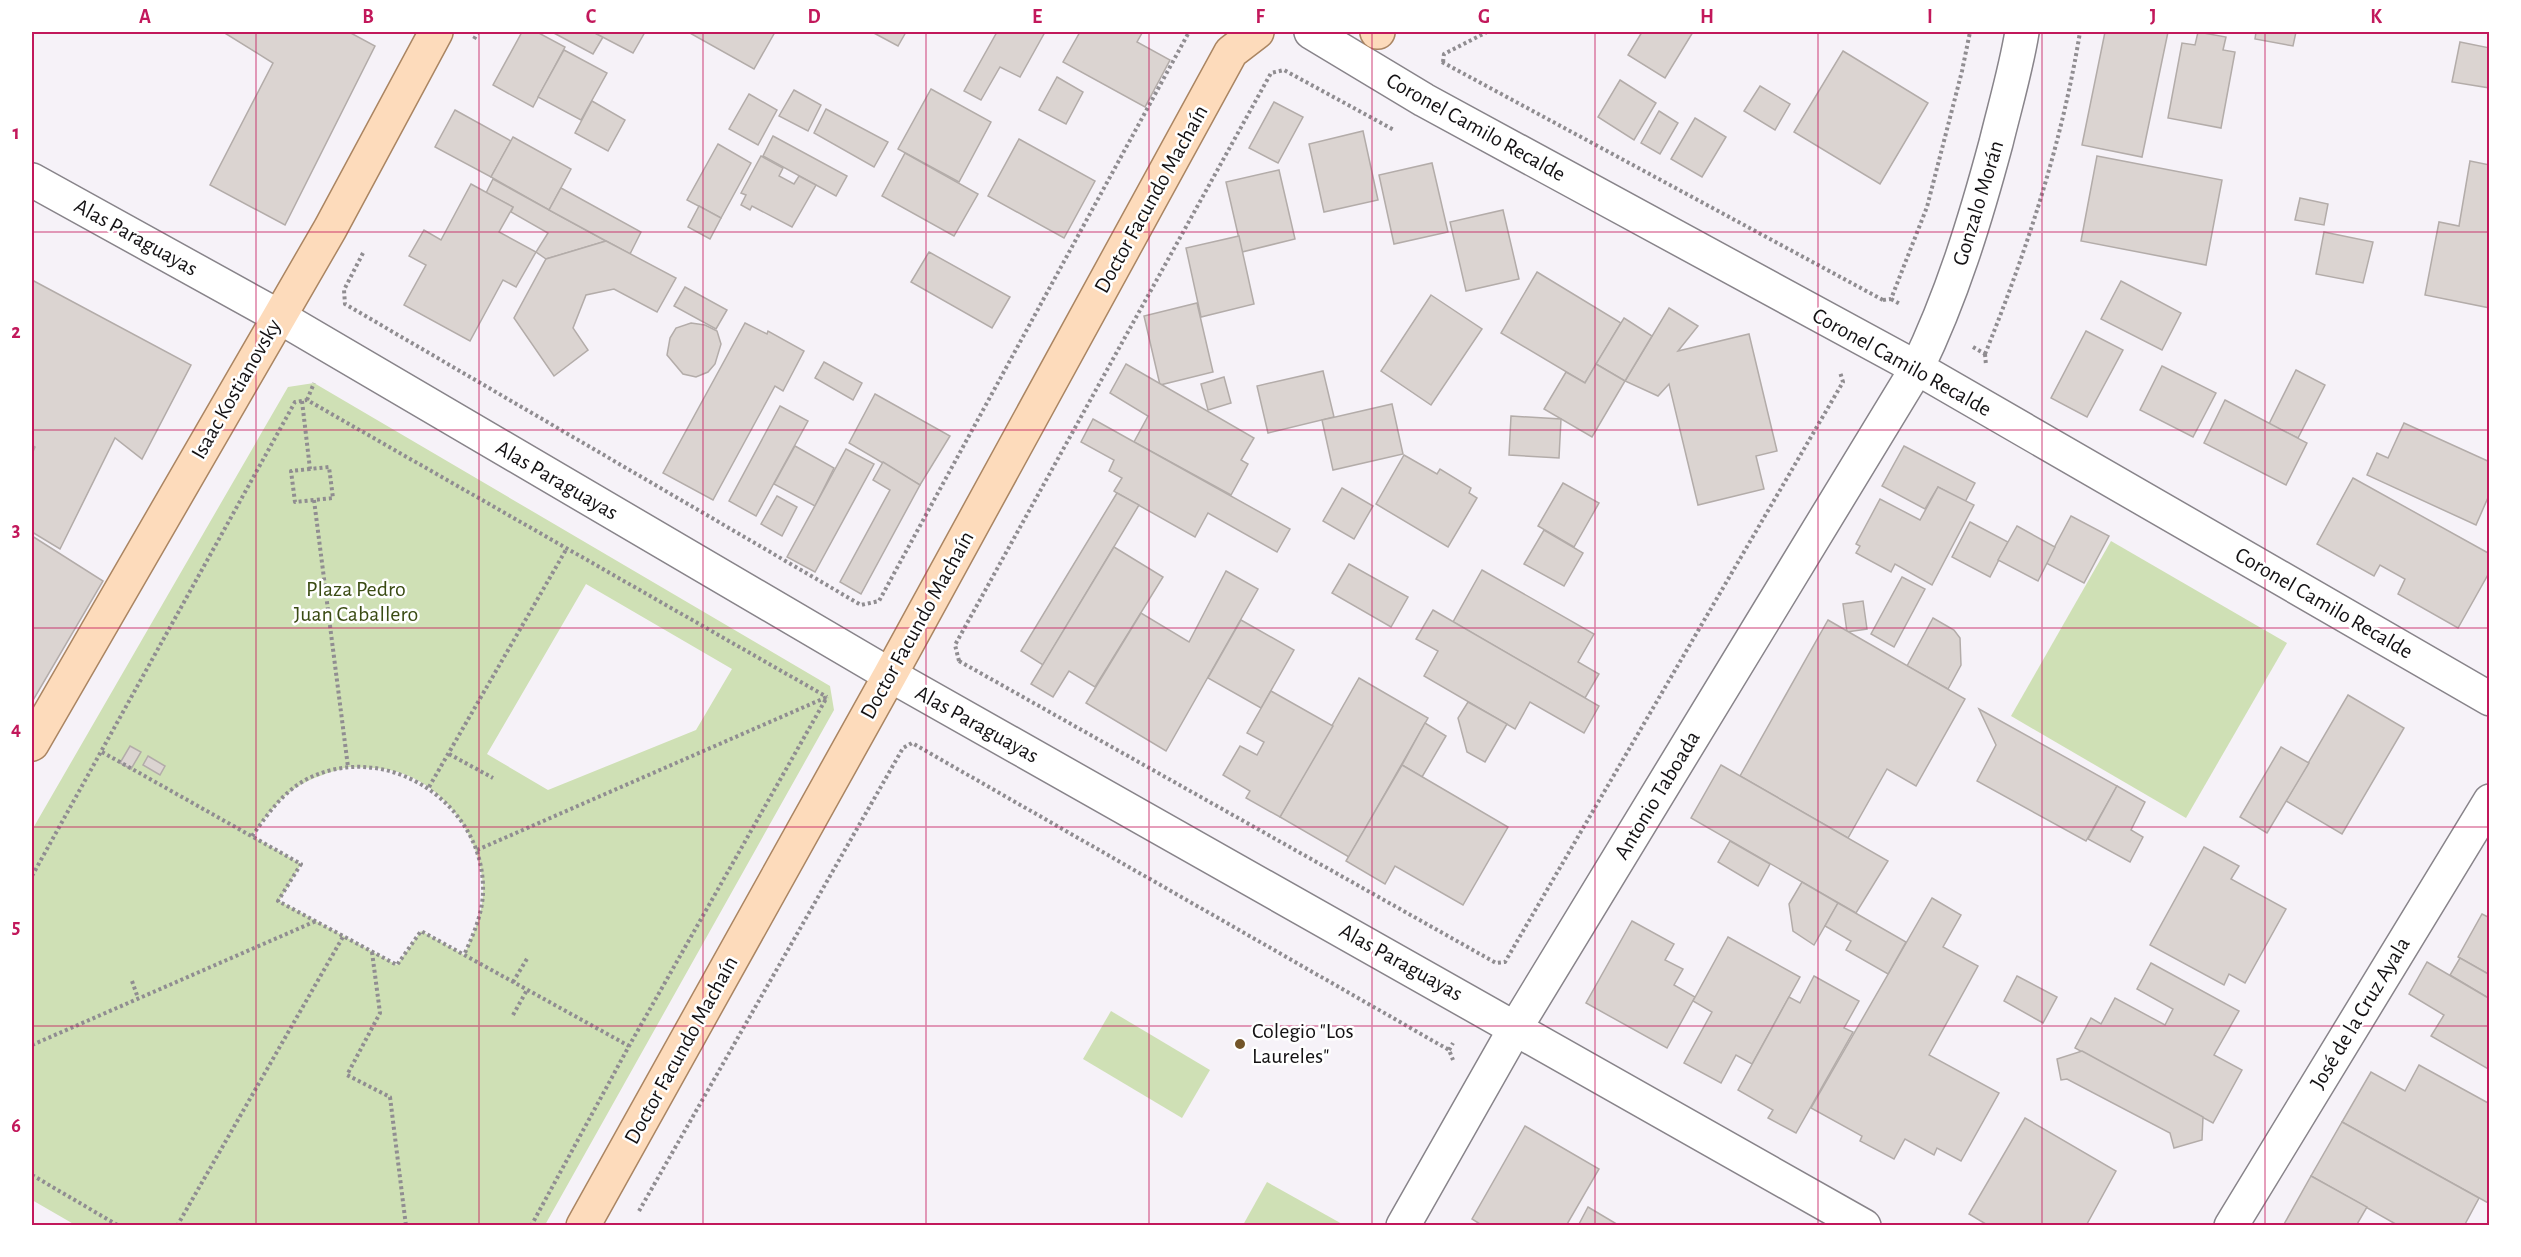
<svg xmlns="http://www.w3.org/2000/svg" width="2521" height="1257" viewBox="0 0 2521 1257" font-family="'Alegreya Sans',sans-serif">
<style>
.green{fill:#cfe0b5;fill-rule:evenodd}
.building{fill:#dbd4d1;stroke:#b3aca9;stroke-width:1.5}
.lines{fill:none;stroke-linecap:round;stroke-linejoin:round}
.minor-casing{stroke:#88848a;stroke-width:36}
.major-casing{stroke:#aa8562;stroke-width:36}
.path{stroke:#908d91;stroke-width:4;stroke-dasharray:3 3;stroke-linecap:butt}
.minor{stroke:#fff;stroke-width:33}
.major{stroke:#fddbbb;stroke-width:33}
.grid{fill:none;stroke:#c2185b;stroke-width:1.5;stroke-opacity:0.55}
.poi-dot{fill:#735529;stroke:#fff;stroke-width:2}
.labels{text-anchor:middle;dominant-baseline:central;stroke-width:5;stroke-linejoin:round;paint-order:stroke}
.street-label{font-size:22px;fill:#131113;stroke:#fff}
.park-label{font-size:22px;fill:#3a4b13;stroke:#fff}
.poi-label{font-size:22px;fill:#131113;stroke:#fff;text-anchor:start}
.neatline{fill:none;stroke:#c2185b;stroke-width:2}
.grid-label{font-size:20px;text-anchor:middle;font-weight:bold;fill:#c2185b}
</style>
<rect width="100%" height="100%" fill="#f6f2f8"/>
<g class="green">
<path d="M314,383l516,303 4,24 -289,515 -468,1 -45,-26v-370l256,-443zM586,584l146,85 -36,61 -148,60 -61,-36zM348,767c14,1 29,0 42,3 52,11 89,63 93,114 2,25 -9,49 -19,71l-43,-24 -24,34 -118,-64 22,-37 -49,-28c32,-45 43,-54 96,-69z"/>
<polygon points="2111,541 2287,643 2186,818 2011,716"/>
<polygon points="1111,1011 1210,1070 1182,1118 1083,1059"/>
<polygon points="1267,1182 1344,1225 1243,1225"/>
</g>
<g class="building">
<polygon points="223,32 349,32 375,46 285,225 210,185 273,63"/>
<polygon points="522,32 537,32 565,47 533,107 493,85"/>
<polygon points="552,32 593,32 603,37 593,54"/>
<polygon points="593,32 645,32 633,53"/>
<polygon points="688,32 775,32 754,69"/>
<polygon points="872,32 906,32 898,46"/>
<polygon points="997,32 1045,32 1020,77 1000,67 981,100 964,91"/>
<polygon points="1080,32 1140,32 1142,33 1137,42 1170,60 1145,107 1063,62"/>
<polygon points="1642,32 1693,32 1665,78 1628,55"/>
<polygon points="2105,32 2168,32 2142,157 2082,145"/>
<polygon points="2198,32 2226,37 2223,50 2235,52 2221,128 2168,118 2182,43 2195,45"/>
<polygon points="2256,32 2296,32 2293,46 2255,39"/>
<polygon points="2460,42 2490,48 2490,88 2452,82"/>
<polygon points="564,50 607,73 581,120 538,97"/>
<polygon points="1843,51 1928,103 1880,184 1794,132"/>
<polygon points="1057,77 1083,92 1066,124 1039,110"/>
<polygon points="1620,80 1656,103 1634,140 1598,117"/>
<polygon points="1760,86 1790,104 1775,130 1744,111"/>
<polygon points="931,89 991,122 959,182 898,149"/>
<polygon points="794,90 821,105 808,131 779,116"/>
<polygon points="749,94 777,110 758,145 729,129"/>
<polygon points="592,101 625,120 608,151 575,133"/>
<polygon points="1274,102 1303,117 1278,163 1249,148"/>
<polygon points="826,109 888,142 874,167 814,133"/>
<polygon points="455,110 511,141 491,177 435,147"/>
<polygon points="1659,111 1678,123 1660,154 1641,143"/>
<polygon points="1695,118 1726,137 1702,177 1671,159"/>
<polygon points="1363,131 1378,200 1324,212 1309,144"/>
<polygon points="773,136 847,176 836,196 763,156"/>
<polygon points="513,137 571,169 549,210 491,177"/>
<polygon points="1019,139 1095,181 1064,238 988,196"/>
<polygon points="718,144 751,163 721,218 687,200"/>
<polygon points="905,153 978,194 954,236 882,196"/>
<polygon points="761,156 783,168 779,176 794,184 799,176 816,185 792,227 752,206 750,210 741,205 746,195 741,193"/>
<polygon points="2097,156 2222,180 2206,265 2081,241"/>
<polygon points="2470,161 2490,165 2490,308 2425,295 2439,222 2459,226"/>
<polygon points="1432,163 1448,232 1394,244 1379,175"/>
<polygon points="1279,170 1295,239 1242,252 1226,182"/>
<polygon points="493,179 560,216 606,241 546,259 536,252 548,233 511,212 513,207 486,193"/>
<polygon points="471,184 513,207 499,232 536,252 516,287 503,280 470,341 404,305 426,265 409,256 424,230 441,240"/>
<polygon points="561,188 641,232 630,254 549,210"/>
<polygon points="2300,198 2328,204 2324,225 2295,220"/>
<polygon points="699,206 721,218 710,239 688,227"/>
<polygon points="1503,210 1519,279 1466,291 1450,222"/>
<polygon points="2324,232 2373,242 2363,283 2316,274"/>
<polygon points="1239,236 1254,304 1201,317 1186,248"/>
<polygon points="606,241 676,278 657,312 614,289 586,295 573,328 588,350 554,376 514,318 546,259"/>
<polygon points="929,252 1010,297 992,328 911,282"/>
<polygon points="1537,272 1621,323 1585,383 1501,333"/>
<polygon points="32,280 191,365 142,459 115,438 60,549 32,532 32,454 35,447 32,445"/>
<polygon points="2121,281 2181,313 2162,350 2101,319"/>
<polygon points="685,287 727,310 716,329 674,306"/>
<polygon points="1431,295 1482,329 1431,405 1381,371"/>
<polygon points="1197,303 1213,372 1160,385 1144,316"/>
<polygon points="1669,308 1698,326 1678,351 1749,334 1777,451 1756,456 1764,489 1698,505 1669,384 1658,396 1625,381"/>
<polygon points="1624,318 1652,336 1625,381 1596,364"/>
<polygon points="691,323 705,325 717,331 721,344 715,364 708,372 696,377 683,374 667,355 670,338 676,328"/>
<polygon points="745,323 767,334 768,331 804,351 783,391 775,386 713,500 663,473"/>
<polygon points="2086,331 2123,350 2087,417 2051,398"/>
<polygon points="824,362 862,383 853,400 815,378"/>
<polygon points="1126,364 1254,438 1241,460 1248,464 1231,495 1134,442 1148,416 1110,393"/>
<polygon points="1596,364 1625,381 1592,437 1544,409 1566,372 1585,383"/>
<polygon points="2162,366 2216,393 2193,437 2140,410"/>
<polygon points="2296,370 2325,385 2298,438 2269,424"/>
<polygon points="1323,371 1334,417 1268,433 1257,386"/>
<polygon points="1224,377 1231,403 1208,410 1201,384"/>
<polygon points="875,394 950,436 920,485 849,443"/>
<polygon points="2225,400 2307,443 2286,485 2204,443"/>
<polygon points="1392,404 1403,454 1333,470 1322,420"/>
<polygon points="780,406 808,421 756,516 729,501"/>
<polygon points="1511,416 1561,419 1559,458 1509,455"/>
<polygon points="1093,419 1290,529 1277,552 1208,513 1195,537 1117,493 1114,491 1122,478 1109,471 1114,460 1081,442"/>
<polygon points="2404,423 2490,462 2490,493 2476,525 2367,475 2377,453 2388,458"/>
<polygon points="795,446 834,468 815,506 774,484"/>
<polygon points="1904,446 1975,483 1965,502 1938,487 1925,509 1882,486"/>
<polygon points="846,449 874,464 815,572 787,557"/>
<polygon points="1404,455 1437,474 1440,469 1471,488 1469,493 1477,498 1448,547 1376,504"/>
<polygon points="883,462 920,485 861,594 840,582 890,490 873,480"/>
<polygon points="2353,478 2490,554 2490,571 2458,628 2398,594 2405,579 2380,565 2374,576 2317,544"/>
<polygon points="1563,483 1599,503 1574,547 1538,526"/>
<polygon points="1938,487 1974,505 1932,585 1895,564 1891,572 1856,553 1860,546 1856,544 1880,499 1920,520"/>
<polygon points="1342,488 1373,506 1354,539 1323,521"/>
<polygon points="1117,493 1139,505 1043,665 1021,651"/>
<polygon points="777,496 797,507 782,536 761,524"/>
<polygon points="2071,516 2109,536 2084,583 2046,563"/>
<polygon points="1970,522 2008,542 1990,577 1952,557"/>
<polygon points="2017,526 2055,547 2038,581 1998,560"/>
<polygon points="1544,530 1583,553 1564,586 1524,564"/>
<polygon points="32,536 103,581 32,702"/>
<polygon points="1114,547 1163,577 1095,687 1069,671 1053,697 1031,684"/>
<polygon points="1349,564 1408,597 1391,627 1332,593"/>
<polygon points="1482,570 1594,634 1578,662 1599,674 1585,698 1453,622"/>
<polygon points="1226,571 1258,589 1166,751 1086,703 1141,613 1189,642"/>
<polygon points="1902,577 1925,589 1894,647 1871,634"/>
<polygon points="1863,601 1867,629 1847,632 1843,604"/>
<polygon points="1433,610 1599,706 1584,733 1530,702 1515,729 1424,676 1438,651 1416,639"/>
<polygon points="1933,618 1954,630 1960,638 1961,665 1948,689 1907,666"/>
<polygon points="1241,620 1294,650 1261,708 1208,678"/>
<polygon points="1828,620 1965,699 1916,786 1887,769 1848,838 1740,776"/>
<polygon points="1359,678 1428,718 1349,857 1280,817"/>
<polygon points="1271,691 1333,726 1280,817 1246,798 1250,791 1223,775 1240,746 1257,755 1264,742 1247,733"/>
<polygon points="2348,695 2404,728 2342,834 2286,801"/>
<polygon points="1468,702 1507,724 1485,762 1467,752 1458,718"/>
<polygon points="1979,709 2117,786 2086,841 1977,781 1996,745"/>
<polygon points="1425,723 1446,736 1422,777 1402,765"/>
<polygon points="130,746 141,752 131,769 120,763"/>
<polygon points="2281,747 2309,763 2267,833 2240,817"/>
<polygon points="148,756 165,766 160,775 143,765"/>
<polygon points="1402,765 1508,827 1463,905 1395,866 1385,884 1346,861"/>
<polygon points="1721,765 1888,861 1856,913 1691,818"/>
<polygon points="2117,786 2145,802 2131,830 2143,837 2130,862 2088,839"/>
<polygon points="1730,841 1770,864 1758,886 1718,862"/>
<polygon points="2204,847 2239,866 2231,879 2286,909 2245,983 2229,974 2224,985 2150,945"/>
<polygon points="1802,882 1838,903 1814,945 1793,931 1789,904"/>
<polygon points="1932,898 1961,915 1943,947 1978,966 1929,1055 1999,1093 1961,1161 1937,1148 1934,1155 1905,1139 1894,1159 1860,1141 1862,1136 1811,1108"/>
<polygon points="1838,903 1906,942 1888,974 1846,950 1851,941 1825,926"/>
<polygon points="2482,914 2490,918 2490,975 2458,957"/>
<polygon points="1632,921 1674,944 1665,960 1683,969 1674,985 1695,997 1667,1048 1586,1003"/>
<polygon points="1728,937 1800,977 1752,1064 1736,1055 1721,1083 1684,1063 1712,1012 1693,1001"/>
<polygon points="2460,958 2490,975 2490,999 2450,975"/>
<polygon points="2427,962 2490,999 2490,1070 2431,1036 2444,1015 2409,994"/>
<polygon points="2151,963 2239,1011 2214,1055 2242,1070 2213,1123 2075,1048 2091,1018 2101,1024 2115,998 2165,1025 2173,1009 2137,989"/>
<polygon points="1814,976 1859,1001 1844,1028 1853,1032 1796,1133 1768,1118 1773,1110 1738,1090 1789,997 1800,1003"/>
<polygon points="2017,976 2057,997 2043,1023 2004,1001"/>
<polygon points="2082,1051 2203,1117 2202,1140 2174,1148 2170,1133 2067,1079 2061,1080 2057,1059"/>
<polygon points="2419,1065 2490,1104 2490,1204 2342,1122 2371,1072 2405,1091"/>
<polygon points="2025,1118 2116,1171 2087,1224 2090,1226 1989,1226 1969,1214"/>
<polygon points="2342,1122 2479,1198 2464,1226 2399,1226 2311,1176"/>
<polygon points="1525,1126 1599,1169 1566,1226 1483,1226 1472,1219"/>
<polygon points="2311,1176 2367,1207 2356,1226 2283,1226"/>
<polygon points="1588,1207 1620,1226 1578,1226"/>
</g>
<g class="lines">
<defs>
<g id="minor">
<polyline points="1311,32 1424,100 1917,368 2490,699"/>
<polyline points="32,180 278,316 890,675 1864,1226"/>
<path d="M1403,1226l113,-199 401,-659c35,-72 58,-147 79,-225 9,-37 20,-74 26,-111"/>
<polyline points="2231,1226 2490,801"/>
</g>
<g id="major">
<polyline points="1377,32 1378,32"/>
<polyline points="32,744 330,229 436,32"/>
<polyline points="583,1226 890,675 1231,52 1257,32"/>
</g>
</defs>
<use href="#minor" class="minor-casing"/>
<use href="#major" class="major-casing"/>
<g class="path">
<polyline points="474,39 478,32"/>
<polyline points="1442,62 1883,300"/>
<polyline points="1443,62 1444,54 1487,32"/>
<polyline points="363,253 344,290 345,304 861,605 879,601 1189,32"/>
<polyline points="1891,299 1900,304"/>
<polyline points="1883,300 1891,299 1927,207 1962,71 1970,32"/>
<polyline points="1973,347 1985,354"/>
<polyline points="1985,354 1986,365"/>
<path d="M1985,354c42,-104 77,-211 95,-322"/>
<polyline points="307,400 314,383"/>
<polyline points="302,401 310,469 329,467 333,498 314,500 348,767"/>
<polyline points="310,469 291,471 295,502 314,500"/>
<polyline points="959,661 955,645 1271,73 1284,70 1394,130"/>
<polyline points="959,661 1496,963 1505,962 1843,382 1840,372"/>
<polyline points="102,752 301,864 278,901 397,965 421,931 629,1046"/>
<polyline points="449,754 493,778"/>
<polyline points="429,787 567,548"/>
<path d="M252,836c16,-22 31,-45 57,-58 77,-37 172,23 174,108 1,25 -9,47 -19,69"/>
<polyline points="477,850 827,697"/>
<polyline points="32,876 295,402 307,400 827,697"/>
<polyline points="372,952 380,1013 347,1075 390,1097 406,1226"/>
<polyline points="132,981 138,998"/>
<polyline points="513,982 528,957"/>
<polyline points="513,1015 527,990"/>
<polyline points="32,1045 316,921"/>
<polyline points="1449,1050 1453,1043"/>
<polyline points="32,1175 119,1226"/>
<polyline points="639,1211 903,748 912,743 1449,1050 1453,1060"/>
<polyline points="177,1226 344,935"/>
<polyline points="531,1226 629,1046 827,697"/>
</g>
<use href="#minor" class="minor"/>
<use href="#major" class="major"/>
</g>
<path class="grid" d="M256,32v1194M479,32v1194M703,32v1194M926,32v1194M1149,32v1194M1372,32v1194M1595,32v1194M1818,32v1194M2042,32v1194M2265,32v1194M32,232h2458M32,430h2458M32,628h2458M32,827h2458M32,1026h2458"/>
<circle class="poi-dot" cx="1240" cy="1044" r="6"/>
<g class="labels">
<g class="street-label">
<text transform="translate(1476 127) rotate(29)">Coronel Camilo Recalde</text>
<text transform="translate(1151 199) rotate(-61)">Doctor Facundo Machaín</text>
<text transform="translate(1978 203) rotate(-73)">Gonzalo Morán</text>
<text transform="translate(136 237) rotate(29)">Alas Paraguayas</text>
<text transform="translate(1902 362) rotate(29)">Coronel Camilo Recalde</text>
<text transform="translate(236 389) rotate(-60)">Isaac Kostianovsky</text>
<text transform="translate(557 480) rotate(30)">Alas Paraguayas</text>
<text transform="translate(2324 603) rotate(30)">Coronel Camilo Recalde</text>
<text transform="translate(917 625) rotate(-61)">Doctor Facundo Machaín</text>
<text transform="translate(977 724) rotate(29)">Alas Paraguayas</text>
<text transform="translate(1657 795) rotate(-59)">Antonio Taboada</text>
<text transform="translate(1401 962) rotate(29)">Alas Paraguayas</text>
<text transform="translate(2360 1013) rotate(-59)">José de la Cruz Ayala</text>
<text transform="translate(681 1050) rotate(-61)">Doctor Facundo Machaín</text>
</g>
<g class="park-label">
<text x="356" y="589">Plaza Pedro<tspan x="356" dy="25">Juan Caballero</tspan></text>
</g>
<g class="poi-label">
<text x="1252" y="1031">Colegio "Los<tspan x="1252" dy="25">Laureles"</tspan></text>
</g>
</g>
<rect width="2521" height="1257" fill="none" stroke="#ffffff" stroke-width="66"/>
<rect x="33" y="33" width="2455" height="1191" class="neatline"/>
<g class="grid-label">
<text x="145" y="23">A</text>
<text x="368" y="23">B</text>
<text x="591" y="23">C</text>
<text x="814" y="23">D</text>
<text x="1037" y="23">E</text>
<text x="1260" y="23">F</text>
<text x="1484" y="23">G</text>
<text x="1707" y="23">H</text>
<text x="1930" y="23">I</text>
<text x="2153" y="23">J</text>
<text x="2376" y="23">K</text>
<text x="16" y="139">1</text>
<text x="16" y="338">2</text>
<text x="16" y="536">3</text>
<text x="16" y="735">4</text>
<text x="16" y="933">5</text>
<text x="16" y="1132">6</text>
</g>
</svg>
